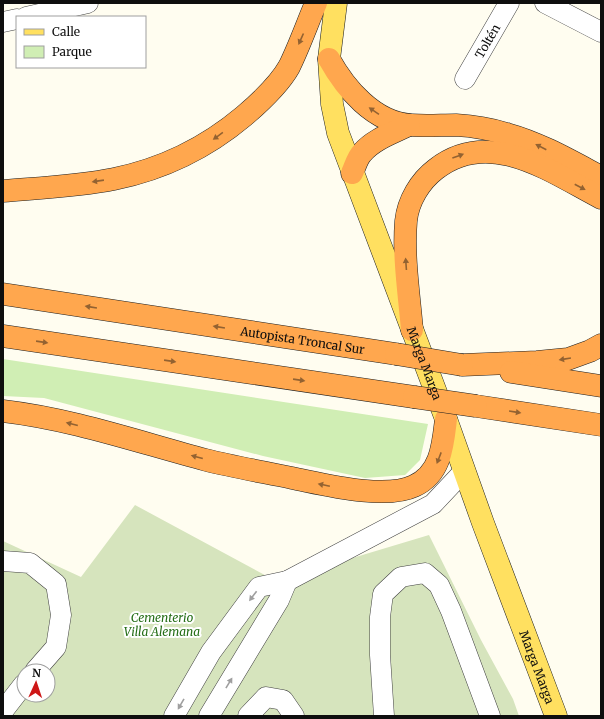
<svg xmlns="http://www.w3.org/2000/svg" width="604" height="719" viewBox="0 0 604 719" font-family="Merriweather,serif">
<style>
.green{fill:#d0eeb4}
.cemetery{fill:#d6e4bd;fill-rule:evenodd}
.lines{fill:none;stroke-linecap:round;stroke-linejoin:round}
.minor-casing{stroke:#414141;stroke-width:21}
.major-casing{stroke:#1f1f1f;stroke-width:23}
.highway-casing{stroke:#1f1f1f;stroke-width:23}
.minor{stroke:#fff;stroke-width:20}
.major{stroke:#ffe060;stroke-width:22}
.highway{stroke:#ffa74e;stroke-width:22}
.highway-bridge-casing{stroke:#1f1f1f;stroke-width:23;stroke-linecap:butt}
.highway-bridge{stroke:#ffa74e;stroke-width:22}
.oneway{fill:#936231}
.oneway2{fill:#9f9f9f}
.labels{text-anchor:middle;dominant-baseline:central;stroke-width:4;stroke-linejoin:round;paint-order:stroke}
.street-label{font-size:12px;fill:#0e0e0e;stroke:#fff}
.park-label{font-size:12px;font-style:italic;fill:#256e17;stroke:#fff}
</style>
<rect width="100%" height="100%" fill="#fffdf0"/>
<polygon class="green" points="3,359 428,424 420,460 405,475 365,478 263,456 44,398 3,396"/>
<path class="cemetery" d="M135,505l141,76 153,-46 52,105 32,59 6,17h-516v-175l78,36zM24,671h24v24h-24z"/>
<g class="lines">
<defs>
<g id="minor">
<polyline points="545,3 601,32"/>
<polyline points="26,17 88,3"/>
<polyline points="3,22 17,19"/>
<path id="s1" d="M465,79l44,-76"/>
<polyline points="3,561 30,563 56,584 61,615 56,647 35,671"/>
<polyline points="3,711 24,684"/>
<polyline points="174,716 211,652 259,587 287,581 433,504 464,471"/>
<polyline points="209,716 279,600 287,581"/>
<polyline points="248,716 266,697 283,700 294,716"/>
<polyline points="384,716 380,655 380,617 383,594 401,577 425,573 439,585 451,611 490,716"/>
</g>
<g id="major">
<path id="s2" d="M336,3l-7,56 3,45 6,29 108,286 37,104 73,193"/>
</g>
<g id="highway">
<path d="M329,59c16,29 45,64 82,66 15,1 30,0 45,0 17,1 35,4 51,9 33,9 64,27 94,43"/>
<path d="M352,173c3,-6 5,-15 10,-20 12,-14 31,-20 47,-28"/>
<path d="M3,191c36,-3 77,-5 111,-12 49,-10 92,-31 130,-63 14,-12 36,-33 45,-49 10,-20 18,-43 27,-64"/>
<path id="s3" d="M3,294l393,60"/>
<path d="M412,330c-3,-36 -9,-73 -6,-109 2,-20 14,-40 30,-52 54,-42 115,3 165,29"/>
<polyline points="3,336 414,397"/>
<polyline points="462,365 537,362 568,359 590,351 601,345"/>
<polyline points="511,372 601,386"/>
<polyline points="476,406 601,425"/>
<path d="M3,411c69,8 135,31 203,49 28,7 57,12 86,18 31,6 92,22 122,8 27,-12 29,-41 32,-67"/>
</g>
</defs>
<use href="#minor" class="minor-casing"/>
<use href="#major" class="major-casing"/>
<use href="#highway" class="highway-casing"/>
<use href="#minor" class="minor"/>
<use href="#major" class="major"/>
<use href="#highway" class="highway"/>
<defs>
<g id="highway-bridge">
<polyline points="396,354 462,365"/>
<polyline points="414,397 476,406"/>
</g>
</defs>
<use href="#highway-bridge" class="highway-bridge-casing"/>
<use href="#highway-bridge" class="highway-bridge"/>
</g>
<defs><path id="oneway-solid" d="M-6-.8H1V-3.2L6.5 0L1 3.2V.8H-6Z"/></defs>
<g class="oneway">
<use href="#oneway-solid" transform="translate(301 39) rotate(114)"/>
<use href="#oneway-solid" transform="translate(374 111) rotate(-146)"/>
<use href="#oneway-solid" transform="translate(218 136) rotate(144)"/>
<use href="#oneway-solid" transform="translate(541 147) rotate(-153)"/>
<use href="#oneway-solid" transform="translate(458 156) rotate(-20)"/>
<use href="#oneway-solid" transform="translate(98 181) rotate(172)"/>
<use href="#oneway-solid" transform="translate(580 187) rotate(28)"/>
<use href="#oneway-solid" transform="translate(406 264) rotate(-94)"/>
<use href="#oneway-solid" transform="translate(91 307) rotate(-171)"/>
<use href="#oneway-solid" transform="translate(219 327) rotate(-171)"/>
<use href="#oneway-solid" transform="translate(42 342) rotate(8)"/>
<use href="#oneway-solid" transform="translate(565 359) rotate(171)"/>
<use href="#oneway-solid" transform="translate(170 361) rotate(8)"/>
<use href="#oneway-solid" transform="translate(299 380) rotate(8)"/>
<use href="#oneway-solid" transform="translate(515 412) rotate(9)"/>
<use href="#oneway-solid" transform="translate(72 424) rotate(-166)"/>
<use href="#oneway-solid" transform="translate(197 457) rotate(-165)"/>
<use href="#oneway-solid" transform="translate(439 458) rotate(111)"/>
<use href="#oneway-solid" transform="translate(324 485) rotate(-168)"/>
</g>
<g class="oneway2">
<use href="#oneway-solid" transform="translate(253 596) rotate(127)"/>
<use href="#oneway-solid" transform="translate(229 683) rotate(-59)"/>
<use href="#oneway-solid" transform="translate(181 704) rotate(120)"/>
</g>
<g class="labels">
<g class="street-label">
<text stroke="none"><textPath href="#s1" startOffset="44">Toltén</textPath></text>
<text stroke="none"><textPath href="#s3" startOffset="303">Autopista Troncal Sur</textPath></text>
<text stroke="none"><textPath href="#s2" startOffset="377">Marga Marga</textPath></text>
<text stroke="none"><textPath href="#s2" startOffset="701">Marga Marga</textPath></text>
</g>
<g class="park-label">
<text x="162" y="617">Cementerio<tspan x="162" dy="14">Villa Alemana</tspan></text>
</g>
</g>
<rect width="604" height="719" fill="none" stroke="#0e0e0e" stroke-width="8"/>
<rect x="16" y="16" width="130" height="52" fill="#ffffff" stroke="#9f9f9f"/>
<rect x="24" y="29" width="20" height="6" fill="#ffe060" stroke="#9f9f9f"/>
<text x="52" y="36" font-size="12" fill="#0e0e0e">Calle</text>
<rect x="24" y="46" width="20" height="12" fill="#d0eeb4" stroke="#9f9f9f"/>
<text x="52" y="56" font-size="12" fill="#0e0e0e">Parque</text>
<g transform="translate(36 683) rotate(3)"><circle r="19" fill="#ffffff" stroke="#9f9f9f"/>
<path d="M0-3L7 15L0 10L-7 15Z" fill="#ce1717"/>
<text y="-6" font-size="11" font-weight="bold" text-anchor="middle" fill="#0e0e0e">N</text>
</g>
</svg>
